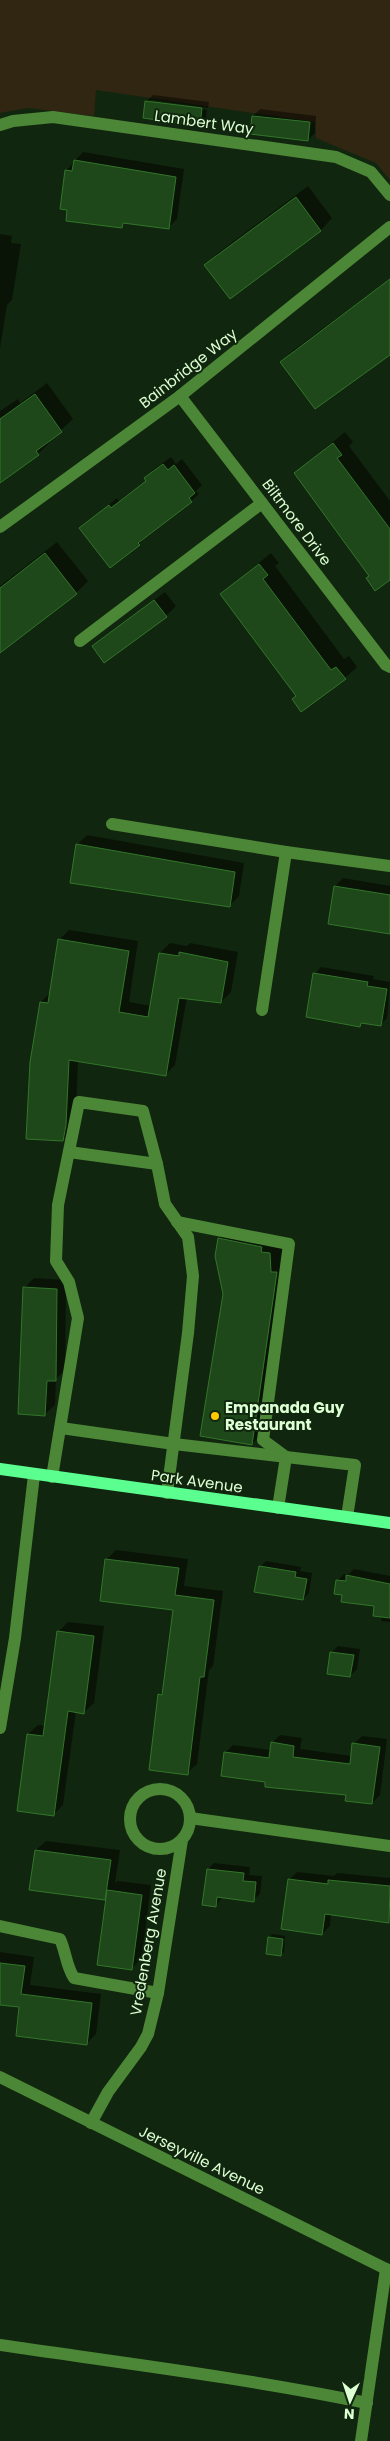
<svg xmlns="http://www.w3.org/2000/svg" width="390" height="2441" viewBox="0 0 390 2441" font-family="Poppins,sans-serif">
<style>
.green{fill:#312611}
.shadow{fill:#0007}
.building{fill:#1e4819;stroke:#32752a}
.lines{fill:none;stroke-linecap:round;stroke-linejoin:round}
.minor{stroke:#4c8737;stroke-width:12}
.major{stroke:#5aff8f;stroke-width:12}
.poi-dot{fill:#feca00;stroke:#11260e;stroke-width:2}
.labels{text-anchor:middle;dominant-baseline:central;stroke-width:4;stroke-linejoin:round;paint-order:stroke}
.street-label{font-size:15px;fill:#dcffd3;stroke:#11260e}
.poi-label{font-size:15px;font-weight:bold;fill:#dcffd3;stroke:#11260e;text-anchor:start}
</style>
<rect width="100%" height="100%" fill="#11260e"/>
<polygon class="green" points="0,0 390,0 390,180 376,163 316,138 315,122 96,90 94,116 28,108 0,113"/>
<g class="shadow">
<polygon points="153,95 209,102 208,108 151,100 151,103 207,110 206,118 200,125 147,101"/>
<polygon points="260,109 316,116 315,133 308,140 253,116"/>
<polygon points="83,152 184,169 177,219 169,227 126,222 122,226 69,209 66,171"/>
<polygon points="308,186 332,218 321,230 230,297 206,265 218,253"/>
<polygon points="0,234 12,236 11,243 21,244 12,300 7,305 0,348"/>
<polygon points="390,279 390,354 281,362 291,352"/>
<polygon points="47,383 73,419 49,441 50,442 38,454 0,482 0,411 18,399 20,403"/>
<polygon points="345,432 353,442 349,446 390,501 390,579 295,473"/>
<polygon points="171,457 176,464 182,459 202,485 196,491 199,494 191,501 146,536 139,544 81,528 117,498 119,501 147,480 146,478 153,470"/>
<polygon points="57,542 88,581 76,593 0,651 0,586"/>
<polygon points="271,553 279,563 275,566 344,659 349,656 357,667 345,678 297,696 221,594"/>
<polygon points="165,592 176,606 166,616 94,647 104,637"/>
<polygon points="87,835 244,863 239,896 229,906 77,845"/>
<polygon points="343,878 390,886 390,932 335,886"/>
<polygon points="69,930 138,941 129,1002 151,1006 160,953 170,943 187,946 190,943 238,952 231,992 221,1002 187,997 175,1065 165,1075 78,1061 76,1114 72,1130 62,1140 41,1002 50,993 59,940"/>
<polygon points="321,967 374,976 373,979 390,982 387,1018 380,1025 363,1022 360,1025 315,974"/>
<polygon points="231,1227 282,1241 283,1260 264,1432 252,1444 224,1294 219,1239"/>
<polygon points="34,1278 66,1280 65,1370 56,1379 55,1405 45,1414 24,1288"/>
<polygon points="116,1550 188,1559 184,1586 223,1591 213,1666 209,1670 197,1764 187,1773 160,1695 164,1690 175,1609 107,1559"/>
<polygon points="266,1561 301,1567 300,1571 312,1573 309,1593 303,1599 260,1567"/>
<polygon points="354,1569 390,1576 390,1622 381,1621 382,1616 376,1605 343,1594 337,1581 344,1574 349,1574"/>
<polygon points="68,1622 104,1626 94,1703 84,1712 76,1711 63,1805 54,1814 28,1734 38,1725 46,1726 58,1632"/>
<polygon points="338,1646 360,1649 357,1669 350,1676 331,1653"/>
<polygon points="280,1735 302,1738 300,1749 352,1756 354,1744 362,1736 387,1739 380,1795 372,1803 347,1794 267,1781 225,1753 233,1745 271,1750 272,1743"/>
<polygon points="46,1841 120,1850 115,1883 118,1881 151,1885 142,1958 132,1968 107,1896 105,1899 36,1850"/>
<polygon points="214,1863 250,1867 249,1875 262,1876 260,1894 253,1900 222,1897 216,1906 208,1869"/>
<polygon points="297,1872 334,1876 337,1873 390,1878 390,1922 331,1913 330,1926 322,1934 289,1880"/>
<polygon points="273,1934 285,1936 284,1952 280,1955 267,1953 269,1937"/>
<polygon points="0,1952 34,1957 30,1985 101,1994 96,2034 86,2044 21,2006 0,2004"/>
</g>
<g class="building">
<polygon points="145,101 202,108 200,126 143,118"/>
<polygon points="252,116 310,122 308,141 250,134"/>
<polygon points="74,160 176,177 169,229 123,223 122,228 66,221 67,210 60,209 65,170 72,171"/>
<polygon points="296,197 321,231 230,299 204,265"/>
<polygon points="390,279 390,355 315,409 280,362"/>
<polygon points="35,394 62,432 36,451 39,455 0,483 0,419"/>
<polygon points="333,443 342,455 337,458 390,529 390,580 375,591 366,578 369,576 294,473"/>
<polygon points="163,464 168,470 174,465 195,493 189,498 192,502 138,543 140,545 110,568 79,528 109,505 111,508 146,481 144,478"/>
<polygon points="45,553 77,594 0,653 0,588"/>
<polygon points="259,564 268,575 263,579 331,670 336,667 346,679 301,712 292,699 296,696 220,594"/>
<polygon points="154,600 167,617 104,663 92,646"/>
<polygon points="76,844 235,872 230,907 70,883"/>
<polygon points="334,886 390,895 390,934 328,924"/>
<polygon points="58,939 129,951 119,1012 148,1017 159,953 179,956 179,952 228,962 221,1003 179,998 166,1076 69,1060 66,1125 63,1141 26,1139 30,1062 40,1002 48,1003"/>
<polygon points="313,973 368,982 367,986 387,989 381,1026 361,1023 360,1027 306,1017"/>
<polygon points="218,1238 262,1247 261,1252 270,1253 271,1272 277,1272 252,1445 200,1436 223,1294 215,1256"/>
<polygon points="23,1287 57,1289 56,1381 47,1381 45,1416 18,1414"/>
<polygon points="105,1559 179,1568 175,1595 214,1600 204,1677 200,1677 188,1775 149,1770 158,1694 162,1695 173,1610 100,1601"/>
<polygon points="259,1566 296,1572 295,1577 307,1579 303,1600 254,1592"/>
<polygon points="346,1575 390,1584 390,1618 373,1616 374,1606 341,1602 342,1595 334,1594 336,1580 346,1581"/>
<polygon points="57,1631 94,1636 84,1714 68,1711 54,1816 17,1811 27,1734 43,1736"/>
<polygon points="330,1652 354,1655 350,1677 327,1674"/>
<polygon points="271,1742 294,1746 293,1757 350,1764 352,1743 380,1747 372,1804 345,1801 346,1795 265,1787 265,1782 221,1776 224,1752 269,1758"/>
<polygon points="35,1850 111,1860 105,1900 29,1890"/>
<polygon points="207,1869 244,1873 243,1881 256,1882 254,1902 217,1897 216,1907 202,1905"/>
<polygon points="288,1879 328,1884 328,1880 390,1886 389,1923 325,1914 322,1935 281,1929"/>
<polygon points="107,1890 142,1895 132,1970 97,1965"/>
<polygon points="268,1937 283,1939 281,1956 266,1954"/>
<polygon points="0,1963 25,1966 21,1994 92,2003 87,2045 16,2036 19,2007 0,2005"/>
</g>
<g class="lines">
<g class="minor">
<polyline points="0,125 13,121 53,117 336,157 371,172 390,195"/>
<polyline points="180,396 386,665 390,667"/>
<polyline points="0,527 180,396 390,227"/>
<polyline points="80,641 262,503"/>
<polyline points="112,824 286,852 390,866"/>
<polyline points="262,1010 286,852"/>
<polyline points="69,1152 157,1164"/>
<polyline points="177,1222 289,1244 263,1440 286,1457 278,1508"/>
<polyline points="61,1428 174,1444 355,1465 347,1517"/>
<polyline points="52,1477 78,1318 69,1282 56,1261 58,1205 79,1102 143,1111 157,1164 165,1204 188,1237 193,1276 188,1333 167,1493"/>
<polyline points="0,1728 15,1638 34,1475"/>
<circle cx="160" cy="1819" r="30"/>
<polyline points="190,1818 390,1846"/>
<path d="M0,1926l60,13c6,13 6,27 14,39l84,15"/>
<polyline points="0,2077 390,2271"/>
<polyline points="91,2123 108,2092 141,2047 148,2034 158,1993 182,1840"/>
<path d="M0,2345c123,18 245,33 367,58"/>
<polyline points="361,2441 386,2269"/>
</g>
<polyline class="major" points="0,1469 390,1523"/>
</g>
<circle class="poi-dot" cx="215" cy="1416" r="5"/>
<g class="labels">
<g class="street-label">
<text transform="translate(204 122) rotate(8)">Lambert Way</text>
<text transform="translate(188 368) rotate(-38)">Bainbridge Way</text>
<text transform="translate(297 522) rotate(53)">Biltmore Drive</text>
<text transform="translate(197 1481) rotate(8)">Park Avenue</text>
<text transform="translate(148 1942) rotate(-80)">Vredenberg Avenue</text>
<text transform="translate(202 2160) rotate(26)">Jerseyville Avenue</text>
</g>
<g class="poi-label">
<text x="225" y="1407">Empanada Guy<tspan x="225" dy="17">Restaurant</tspan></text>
</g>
</g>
<g transform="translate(350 2401) rotate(183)" stroke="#11260e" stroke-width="4" paint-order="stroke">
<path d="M0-4L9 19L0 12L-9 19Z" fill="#dcffd3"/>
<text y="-8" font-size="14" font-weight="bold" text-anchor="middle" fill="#dcffd3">N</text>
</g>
</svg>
